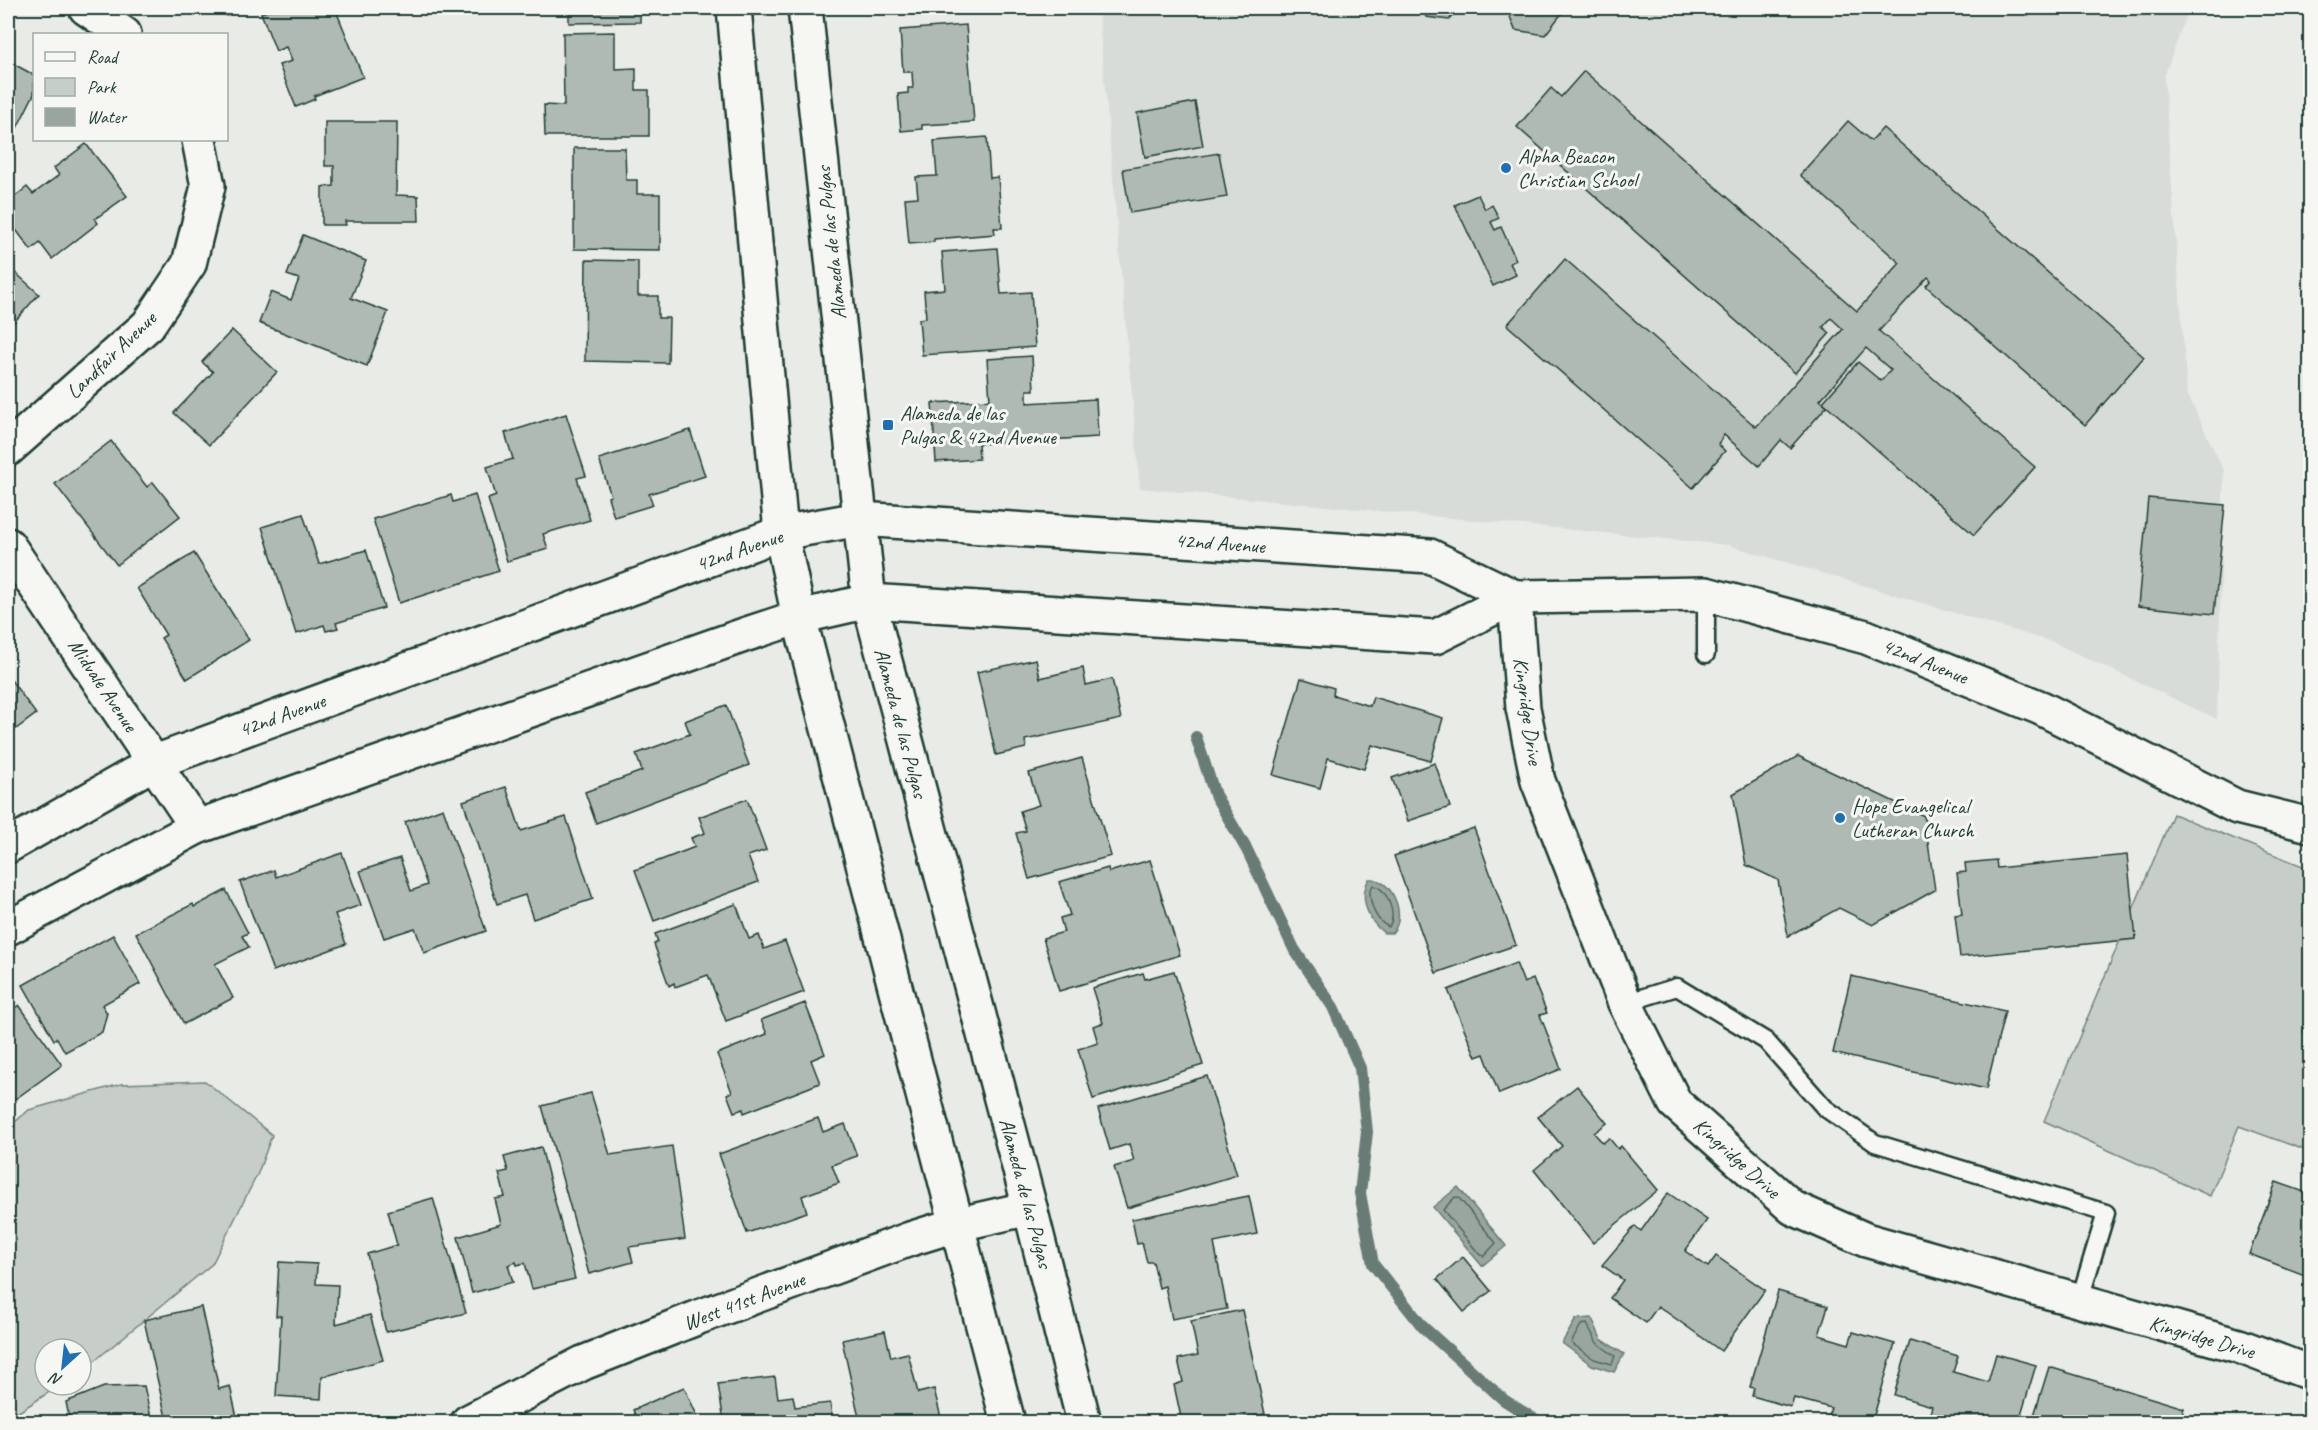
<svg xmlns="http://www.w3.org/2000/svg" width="2318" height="1430" viewBox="0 0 2318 1430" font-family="Caveat,sans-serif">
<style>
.built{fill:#d8dcd8}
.green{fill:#c7cec9;stroke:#73867e;stroke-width:1.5}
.water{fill:#99a6a0;stroke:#687c75;stroke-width:1.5}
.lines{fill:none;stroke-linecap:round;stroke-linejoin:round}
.shore{stroke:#50675f;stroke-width:1.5}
.stream{stroke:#687c75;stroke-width:12}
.building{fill:#b0bab5;stroke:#1f3d34;stroke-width:1.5}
.service-casing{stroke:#1f3d34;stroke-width:21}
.minor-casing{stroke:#1f3d34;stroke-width:38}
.tertiary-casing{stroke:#1f3d34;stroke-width:38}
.secondary-casing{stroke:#1f3d34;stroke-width:38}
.service{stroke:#f6f6f2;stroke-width:16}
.minor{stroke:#f6f6f2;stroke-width:33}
.tertiary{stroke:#f6f6f2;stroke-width:33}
.secondary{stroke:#f6f6f2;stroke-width:33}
.poi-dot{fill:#1f6fb2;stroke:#f6f6f2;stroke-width:2}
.labels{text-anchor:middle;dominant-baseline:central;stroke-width:6;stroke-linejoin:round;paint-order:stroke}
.poi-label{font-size:21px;fill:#1f3d34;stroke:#f6f6f2;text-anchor:start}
.street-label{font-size:21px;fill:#1f3d34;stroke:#f6f6f2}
</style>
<rect width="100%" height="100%" fill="#e9ebe7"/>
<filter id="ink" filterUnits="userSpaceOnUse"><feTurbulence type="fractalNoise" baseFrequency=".0167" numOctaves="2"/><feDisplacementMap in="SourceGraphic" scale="12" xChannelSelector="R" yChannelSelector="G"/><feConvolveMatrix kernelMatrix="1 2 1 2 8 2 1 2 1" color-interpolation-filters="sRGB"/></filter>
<g filter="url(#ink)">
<polygon class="built" points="1098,8 2189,8 2164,77 2187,393 2224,471 2217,719 2052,642 1728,545 1140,488"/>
<g class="green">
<polygon points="2173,814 2310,869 2310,987 2303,1033 2310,1035 2310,1152 2239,1126 2210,1196 2044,1121"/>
<polygon points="205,1081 272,1135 258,1173 212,1264 81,1372 81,1349 45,1349 45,1385 60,1385 8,1419 8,1128 29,1110 121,1084"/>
</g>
<g class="water">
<path d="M1369,879c23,-2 39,38 23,54h-8c-16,-12 -26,-36 -15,-54z"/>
<polygon points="1458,1187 1506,1246 1482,1266 1433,1207"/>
<polygon points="1592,1318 1601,1339 1624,1354 1614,1372 1592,1365 1562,1343 1576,1319"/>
</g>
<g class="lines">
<g class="shore">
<path d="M1373,885c15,4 24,30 16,42 -13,-5 -19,-22 -19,-36z"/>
<polygon points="1455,1197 1459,1198 1496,1243 1484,1256 1480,1255 1443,1210"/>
<polygon points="1587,1324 1597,1343 1615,1356 1612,1364 1594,1359 1571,1343 1581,1325"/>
</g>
<polyline class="stream" points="1196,737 1215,795 1247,850 1294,949 1333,1007 1360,1068 1367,1132 1360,1193 1373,1264 1423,1327 1504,1400 1539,1422"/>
</g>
<g class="building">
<polygon points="217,8 235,8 227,16"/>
<polygon points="276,8 335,8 363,77 314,96 315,99 296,107 279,65 292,61 286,47 276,51 261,13"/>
<polygon points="569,8 640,8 640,22 569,23"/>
<polygon points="1422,8 1459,8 1449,20 1426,17"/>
<polygon points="1486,8 1566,8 1545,35 1515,30 1508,11"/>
<polygon points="966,25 974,122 922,125 922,129 901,131 898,94 908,93 908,88 913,88 912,72 903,72 900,30"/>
<polygon points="615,32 615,69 636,68 636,90 649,90 649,136 545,136 544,105 564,106 563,33"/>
<polygon points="8,61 34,75 34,94 17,128 8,123"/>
<polygon points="1584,71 1857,311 1900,263 1800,175 1848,121 1871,141 1883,128 2144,357 2085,425 1926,286 1931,280 1928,277 1879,331 2035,467 1974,535 1823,402 1858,362 1881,381 1891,370 1866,348 1820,400 1827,406 1790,448 1781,440 1759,466 1724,435 1718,444 1725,451 1693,488 1507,325 1565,259 1756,427 1843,329 1831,318 1823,327 1830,333 1795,373 1517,127 1551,88 1561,97"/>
<polygon points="1195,102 1203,146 1145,157 1137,113"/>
<polygon points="325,122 397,122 396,195 418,196 419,221 345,221 346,225 322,225 322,187 334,186 334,166 325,166"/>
<polygon points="987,137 990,178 998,177 1002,228 994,228 995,234 934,239 934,242 909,244 905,198 918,197 916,177 937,176 934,141"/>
<polygon points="86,144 127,196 95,219 98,223 52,259 40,243 31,250 8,219 8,202 27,187 33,194 59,175 54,168"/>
<polygon points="574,148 625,148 626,180 637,180 637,194 660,194 660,250 574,249"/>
<polygon points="1219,153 1227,197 1130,213 1123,169"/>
<polygon points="1478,195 1485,209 1492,205 1499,218 1491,222 1495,230 1501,227 1516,260 1510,263 1516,275 1493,286 1455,205"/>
<polygon points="303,235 366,261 351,298 388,312 367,366 259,323 271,292 291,300 299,279 287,275"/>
<polygon points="997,248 1001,294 1031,292 1035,347 922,355 919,319 926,318 924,291 945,289 942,252"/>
<polygon points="586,260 638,261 638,296 658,296 658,318 669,318 668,363 585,361"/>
<polygon points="8,266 39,294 8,329"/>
<polygon points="232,330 277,372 209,445 174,413 213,372 202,362"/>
<polygon points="1032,356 1034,390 1027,390 1027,403 1096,399 1098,437 978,444 979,459 936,462 932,403 990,400 987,359"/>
<polygon points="566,414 586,476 577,478 590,520 543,534 548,549 507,561 488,499 496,496 487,467 513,459 505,433"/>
<polygon points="690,430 705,476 649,494 653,505 614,517 608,497 611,496 599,459"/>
<polygon points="111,441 147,487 153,482 180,516 117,565 55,484"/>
<polygon points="451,495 453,502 475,495 499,571 399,603 373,519"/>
<polygon points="2148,498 2225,505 2214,614 2138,606"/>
<polygon points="303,514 319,564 366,550 384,608 336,623 338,628 326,631 324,625 296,634 262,527"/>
<polygon points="194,553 249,640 187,679 161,638 166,635 137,588"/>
<polygon points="1036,659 1040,678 1083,668 1086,685 1112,679 1121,719 1025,740 1026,748 996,755 977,672"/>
<polygon points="8,676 36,714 8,735"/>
<polygon points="1301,678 1334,688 1333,695 1370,706 1373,697 1443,718 1431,761 1372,745 1364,769 1328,758 1320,788 1273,775"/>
<polygon points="726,705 749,765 596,823 585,792 642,771 636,754 690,734 685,721"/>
<polygon points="1798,756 1924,816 1935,890 1873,925 1839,908 1788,936 1778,880 1746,865 1733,794"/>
<polygon points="1082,758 1111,856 1029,879 1016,833 1026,831 1020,811 1039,805 1029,773"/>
<polygon points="1435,763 1450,807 1408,821 1392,778"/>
<polygon points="506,787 521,831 566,817 593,899 533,919 525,895 497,904 463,801"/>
<polygon points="747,799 766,850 748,856 758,882 654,921 635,870 695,847 691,838 705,833 699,817"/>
<polygon points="443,808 486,931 424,953 415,928 384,938 360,871 400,858 411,891 427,885 405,822"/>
<polygon points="1474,828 1516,945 1436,973 1394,856"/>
<polygon points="342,853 361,905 335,914 346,944 273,971 240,882 274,870 276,877"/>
<polygon points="2127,855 2136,939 1960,957 1955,915 1962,914 1957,873 1966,872 1965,863 1996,860 1997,868"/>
<polygon points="1150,860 1180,955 1059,991 1043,938 1064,932 1060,918 1070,915 1059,882 1108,868 1109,872"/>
<polygon points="226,890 248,933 242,936 249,947 215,964 233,998 184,1024 136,933 193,904 194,907"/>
<polygon points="736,904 749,939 759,935 764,949 785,941 804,992 726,1021 708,975 675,987 674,983 669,986 654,944 658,942 655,934"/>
<polygon points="113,935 140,984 102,1005 107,1013 102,1032 65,1052 57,1038 54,1040 23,985"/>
<polygon points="1516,963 1524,983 1533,979 1547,1013 1540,1015 1561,1069 1499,1094 1484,1054 1476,1057 1448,990"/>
<polygon points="1174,971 1203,1065 1093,1099 1078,1049 1098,1043 1093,1026 1103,1023 1092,988 1143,973 1145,979"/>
<polygon points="1851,976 2005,1011 1986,1089 1833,1053"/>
<polygon points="805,1003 825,1054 811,1060 820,1083 744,1113 743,1109 734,1112 727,1094 732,1092 717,1054 767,1034 761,1020"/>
<polygon points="19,1005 62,1065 14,1100 8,1092 8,1013"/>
<polygon points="1207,1076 1237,1175 1127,1208 1114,1167 1134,1161 1129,1144 1110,1150 1098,1109"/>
<polygon points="1577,1086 1607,1123 1594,1133 1603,1143 1609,1138 1618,1149 1621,1146 1658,1190 1593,1243 1534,1170 1562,1146 1538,1117"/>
<polygon points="591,1093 610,1155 672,1146 685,1239 629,1247 633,1262 589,1274 542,1106"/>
<polygon points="818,1118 823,1132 845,1124 857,1156 832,1165 839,1183 802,1196 807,1212 747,1233 719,1154"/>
<polygon points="541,1147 575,1279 532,1289 525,1263 517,1265 516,1262 508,1265 513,1282 472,1293 458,1237 501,1224 495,1199 505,1197 499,1173 508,1171 504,1157"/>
<polygon points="2276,1182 2310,1194 2307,1218 2310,1219 2310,1277 2249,1254"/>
<polygon points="1668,1193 1707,1220 1685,1251 1708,1267 1716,1256 1765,1290 1721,1351 1658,1306 1646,1323 1610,1298 1623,1280 1602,1265 1635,1226 1641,1231"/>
<polygon points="1249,1196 1257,1234 1214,1243 1227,1309 1172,1319 1165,1286 1159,1288 1153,1262 1147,1262 1142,1243 1137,1244 1132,1219"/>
<polygon points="433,1198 466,1313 386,1332 367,1254 397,1245 388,1211"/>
<polygon points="1463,1257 1491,1291 1464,1312 1437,1279"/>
<polygon points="279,1262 317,1264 316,1284 338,1285 336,1324 370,1315 383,1360 322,1377 321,1399 276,1396 281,1316 276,1316"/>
<polygon points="1778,1291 1828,1306 1819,1335 1849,1344 1853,1332 1895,1344 1872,1422 1826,1422 1831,1408 1794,1398 1791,1407 1752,1396 1754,1388 1750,1387"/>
<polygon points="201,1307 219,1389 230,1386 238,1422 167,1422 144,1320"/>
<polygon points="1242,1310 1265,1414 1225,1422 1182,1422 1174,1385 1183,1382 1178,1359 1198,1355 1191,1321"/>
<polygon points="885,1331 891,1357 908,1353 918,1393 934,1389 942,1422 860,1422 842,1340"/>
<polygon points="1910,1341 1958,1356 1953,1372 1988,1382 1996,1354 2036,1365 2019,1422 1928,1422 1932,1406 1894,1395"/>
<polygon points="2049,1367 2184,1408 2180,1422 2032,1422"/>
<polygon points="775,1377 778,1398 793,1396 795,1407 830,1403 833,1422 724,1422 718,1384"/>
<polygon points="144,1386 152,1422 70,1422 66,1402 104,1387"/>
<polygon points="684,1387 700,1422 638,1422 633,1410"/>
<polygon points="2193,1415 2224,1422 2192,1422"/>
<polygon points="1294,1418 1295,1422 1268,1422"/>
</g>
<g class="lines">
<defs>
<g id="service">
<polyline points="1706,594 1706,654"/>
<polyline points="1625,1003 1677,987 1766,1041 1825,1108 1875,1143 2106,1213 2079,1302"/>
</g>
<g id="minor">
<polyline points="86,8 124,34"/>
<polyline points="8,449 148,325 189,264 208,186 199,140"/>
<polyline points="860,519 1430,556 1515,597"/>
<polyline points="8,545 197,827"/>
<polyline points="1515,597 1523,708 1538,781 1625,1003 1675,1103 1793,1208 1866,1240 2239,1346 2310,1373"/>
<polyline points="869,601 1435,637 1515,597 1706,594 1866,637 2041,708 2237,807 2310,825"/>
<polyline points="468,1422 583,1363 699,1317 910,1239 955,1225 1030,1208"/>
</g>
<g id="tertiary">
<polyline points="8,846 155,762 781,533 860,519"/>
<polyline points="8,928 197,827 747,634 799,617 869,601"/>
</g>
<g id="secondary">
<polyline points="734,8 781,533 799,617 1008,1422"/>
<polyline points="805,8 869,601 1030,1208 1084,1422"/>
</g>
</defs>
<use href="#service" class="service-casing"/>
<use href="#minor" class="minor-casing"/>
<use href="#tertiary" class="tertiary-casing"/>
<use href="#secondary" class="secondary-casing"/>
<use href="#service" class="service"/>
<use href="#minor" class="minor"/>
<use href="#tertiary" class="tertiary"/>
<use href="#secondary" class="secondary"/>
</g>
</g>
<g class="poi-dot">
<circle cx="1506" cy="168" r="6"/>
<rect x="882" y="419" width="12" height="12" rx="3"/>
<circle cx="1840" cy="818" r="6"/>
</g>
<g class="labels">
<g class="poi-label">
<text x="1518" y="156">Alpha Beacon<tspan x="1518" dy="24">Christian School</tspan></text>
<text x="900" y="413">Alameda de las<tspan x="900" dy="24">Pulgas &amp; 42nd Avenue</tspan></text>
<text x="1852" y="806">Hope Evangelical<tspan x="1852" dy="24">Lutheran Church</tspan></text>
</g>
<g class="street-label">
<text transform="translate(831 243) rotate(-96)">Alameda de las Pulgas</text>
<text transform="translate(111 355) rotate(-44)">Landfair Avenue</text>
<text transform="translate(1220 543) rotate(4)">42nd Avenue</text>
<text transform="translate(739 550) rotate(-19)">42nd Avenue</text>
<text transform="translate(1925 661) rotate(22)">42nd Avenue</text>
<text transform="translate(103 685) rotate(56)">Midvale Avenue</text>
<text transform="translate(1528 711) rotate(82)">Kingridge Drive</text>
<text transform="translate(282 715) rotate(-20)">42nd Avenue</text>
<text transform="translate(901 723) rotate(75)">Alameda de las Pulgas</text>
<text transform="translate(1737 1158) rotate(42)">Kingridge Drive</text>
<text transform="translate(1026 1193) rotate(75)">Alameda de las Pulgas</text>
<text transform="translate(744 1301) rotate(-21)">West 41st Avenue</text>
<text transform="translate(2202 1337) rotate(16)">Kingridge Drive</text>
</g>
</g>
<rect width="2318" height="1430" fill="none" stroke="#f6f6f2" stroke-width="30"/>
<rect x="15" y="15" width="2288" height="1400" fill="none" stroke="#1f3d34" stroke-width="2" filter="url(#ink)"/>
<rect x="33" y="33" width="195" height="108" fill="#f6f6f2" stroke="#a0aca6" stroke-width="1.5"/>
<rect x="45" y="52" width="30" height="9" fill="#f6f6f2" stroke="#a0aca6" stroke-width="1.5"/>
<text x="87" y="63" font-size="18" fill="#1f3d34">Road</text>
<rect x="45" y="78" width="30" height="18" fill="#c7cec9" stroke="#a0aca6" stroke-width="1.5"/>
<text x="87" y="93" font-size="18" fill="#1f3d34">Park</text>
<rect x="45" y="108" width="30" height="18" fill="#99a6a0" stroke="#a0aca6" stroke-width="1.5"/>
<text x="87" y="123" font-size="18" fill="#1f3d34">Water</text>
<g transform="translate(63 1367) rotate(207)"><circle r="28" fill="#f6f6f2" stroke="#a0aca6" stroke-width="1.5"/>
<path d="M0-4.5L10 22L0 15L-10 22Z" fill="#1f6fb2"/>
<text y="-9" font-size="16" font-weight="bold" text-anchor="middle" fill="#1f3d34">N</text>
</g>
</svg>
